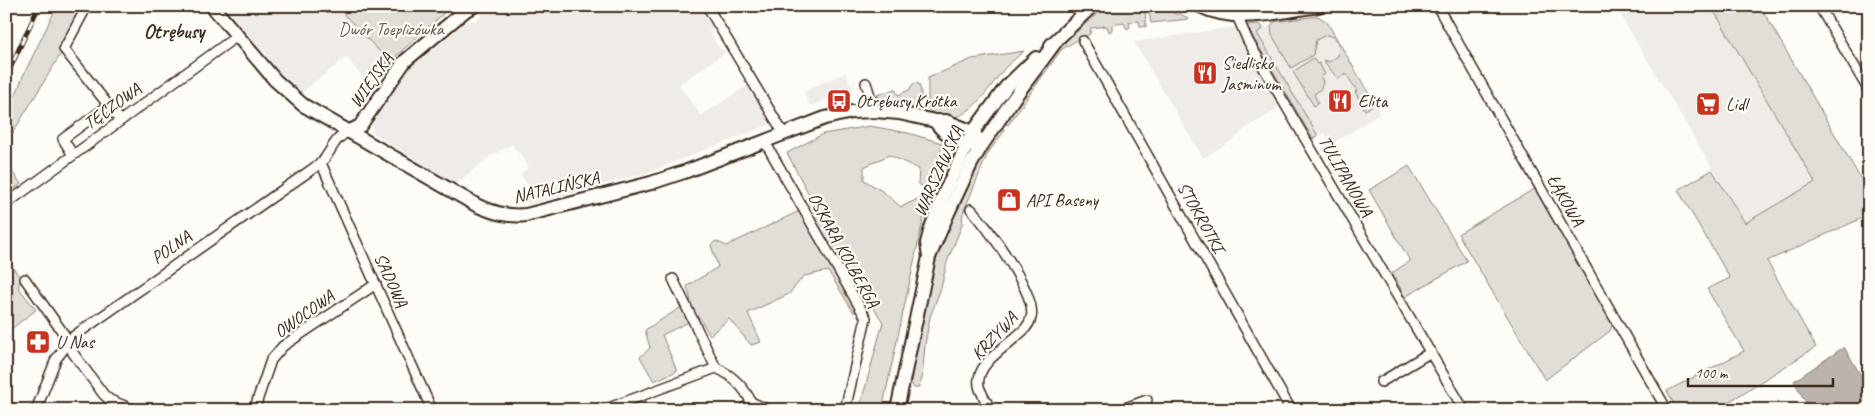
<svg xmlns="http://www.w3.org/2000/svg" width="1875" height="416" viewBox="0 0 1875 416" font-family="Caveat,sans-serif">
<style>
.built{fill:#efece7}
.green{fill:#e1ded7;stroke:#8e847a}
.water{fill:#bbb4ad;stroke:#887d74}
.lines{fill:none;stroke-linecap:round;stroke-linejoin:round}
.street-casing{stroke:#3b2a1e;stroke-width:12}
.secondary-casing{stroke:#3b2a1e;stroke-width:16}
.street{stroke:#fdfcf7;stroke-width:9}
.secondary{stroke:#fdfcf7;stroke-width:12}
.rail-casing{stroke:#3b2a1e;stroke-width:5}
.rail{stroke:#fdfcf7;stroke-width:3;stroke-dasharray:9;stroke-linecap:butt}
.labels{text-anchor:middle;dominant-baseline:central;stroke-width:4.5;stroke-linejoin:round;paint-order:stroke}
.park-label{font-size:18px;fill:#64574c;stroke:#fdfcf7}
.poi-label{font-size:18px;fill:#3b2a1e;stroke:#fdfcf7;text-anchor:start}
.street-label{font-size:18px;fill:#3b2a1e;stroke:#fdfcf7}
.quarter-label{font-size:20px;font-weight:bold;fill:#3b2a1e;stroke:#fdfcf7}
</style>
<rect width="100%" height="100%" fill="#fdfcf7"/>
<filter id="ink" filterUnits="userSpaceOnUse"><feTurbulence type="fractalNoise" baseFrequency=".02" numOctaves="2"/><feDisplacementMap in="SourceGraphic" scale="10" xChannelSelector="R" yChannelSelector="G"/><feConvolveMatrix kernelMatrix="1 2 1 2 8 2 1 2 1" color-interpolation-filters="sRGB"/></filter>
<g filter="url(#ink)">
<g class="built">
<polygon points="220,6 336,6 381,53 387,64 373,90 346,57 301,93 282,77 268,61 265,52 258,50"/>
<polygon points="486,6 595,6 598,9 602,6 698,6 713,29 709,32 720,49 727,52 679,84 701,116 748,85 771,124 646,173 528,205 522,197 531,190 520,174 529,167 512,144 489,157 455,185 373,133 372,123 410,67 465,23 473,20 475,21 482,16 482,9"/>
<polygon points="1615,6 1711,6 1815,183 1745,223"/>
<polygon points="1318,16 1327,22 1380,114 1331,144 1325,133 1313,139 1246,25 1258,24 1263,28 1271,26 1274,22"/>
<polygon points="1235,27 1278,102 1275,111 1247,127 1236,138 1203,158 1134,42"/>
<polygon points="846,73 853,90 810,106 804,92 814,86"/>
</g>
<g class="green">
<polygon points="57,6 90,6 6,144 6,120 23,76"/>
<polygon points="336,6 452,6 387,64 381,53"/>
<polygon points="1106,6 1145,6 1146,27 1140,26 1139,21 1129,22 1130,27 1127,29 1124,23 1112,25 1112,30 1109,32 1107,26 1091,28 1090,34 1077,40 1061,50 1008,125 1001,121 1061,45"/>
<polygon points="1148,6 1167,6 1173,10 1173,13 1178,15 1179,13 1189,19 1151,23"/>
<polygon points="1711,6 1760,6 1869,193 1869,215 1767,261 1816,347 1716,410 1677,410 1667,391 1744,351 1707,289 1730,278 1678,190 1712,170 1745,223 1815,182"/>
<polygon points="1318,16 1327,22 1375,104 1365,110 1355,92 1357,91 1346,74 1338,79 1323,60 1329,62 1338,56 1339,46 1334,37 1326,35 1316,40 1313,55 1291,68 1272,35 1271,26 1274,22"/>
<polygon points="1258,24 1262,26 1263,29 1257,33 1318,136 1313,139 1246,25"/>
<path d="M1024,51c-6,6 -14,11 -20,18 -17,21 -44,69 -76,40v-31l44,-19z"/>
<polygon points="1313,58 1317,64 1319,63 1325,74 1321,77 1323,82 1320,90 1314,94 1318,103 1314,106 1293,72"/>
<path d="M915,83l4,1c3,9 4,19 -4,24 -15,0 -29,-1 -38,-13l18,-6 3,6 11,-5 3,-5z"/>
<polygon points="870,126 908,133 942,143 934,192 918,184 919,169 889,155 864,167 864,180 882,191 901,207 920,198 926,206 882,410 859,410 883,322 869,301 854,313 828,271 804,276 789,294 748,313 761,342 751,345 729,319 710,335 699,317 662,335 677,371 654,381 640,357 650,348 645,330 691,301 687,286 718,267 711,245 716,241 726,246 814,204 787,153 823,134"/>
<path d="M998,126l7,4 -17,23 -25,60 -1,12 -15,37 -6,26 -11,29 -5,28 -3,34 -4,9h-4l-3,-5 -1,-9c10,-45 17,-91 33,-134 14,-40 35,-77 55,-114z"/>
<polygon points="6,163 21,184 6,196"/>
<polygon points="1409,166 1467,261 1405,297 1392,273 1410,261 1369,190"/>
<polygon points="1536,188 1613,322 1610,331 1545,380 1458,234"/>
<polygon points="6,257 21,279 18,287 36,310 6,333"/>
</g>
<polygon class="water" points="1844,347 1869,389 1869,399 1849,410 1810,410 1794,381"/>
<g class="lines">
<defs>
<g id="street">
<polyline points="87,6 64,49 120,120"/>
<polyline points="707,6 784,134"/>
<polyline points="1437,6 1667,410"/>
<polyline points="1819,6 1869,91"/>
<polyline points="1237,16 1248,41 1464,410"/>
<polyline points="1083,41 1291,410"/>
<polyline points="866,83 875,111"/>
<polyline points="765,142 866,318 845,410"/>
<polyline points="73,155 63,139 108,106"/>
<polyline points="321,163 432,410"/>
<polyline points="6,204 237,36"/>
<path d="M971,209c16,17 67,86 60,109 -2,8 -8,13 -14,18 -13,12 -42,29 -38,50 2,8 8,16 12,24"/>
<polyline points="25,279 66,337 73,353 104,395 110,400 135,410"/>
<polyline points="673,279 716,368"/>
<polyline points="1381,382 1431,352"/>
<polyline points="751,402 769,410"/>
<path d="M36,410l20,-51 18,-23 247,-173c11,-12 13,-26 29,-32"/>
<polyline points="254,410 271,360 283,346 376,284"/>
<path d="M603,410l113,-42c15,6 29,20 35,34l-8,8"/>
<polyline points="1120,410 1147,400"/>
</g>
<g id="secondary">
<path d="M212,6l63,74 28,25 175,101c17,7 30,11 48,9l125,-32 36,-12 138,-53 27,-6 23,-1 24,2 36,8h11l27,11 9,13"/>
<path d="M1200,6c37,18 79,6 118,0"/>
<polyline points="1051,45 1092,6"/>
<path d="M935,121c8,12 25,24 39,24"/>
<polyline points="350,131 360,126 405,61 466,10 474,6"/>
<polyline points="929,257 927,243 931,228 943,196 973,132 1006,87 1036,58"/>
<polyline points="897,410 929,257 948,213 971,164 982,145 1014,98 1057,40"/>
</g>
</defs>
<use href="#street" class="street-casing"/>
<use href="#secondary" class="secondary-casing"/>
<use href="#street" class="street"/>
<use href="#secondary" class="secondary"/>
<defs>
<polyline id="rail" points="6,77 39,6"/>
</defs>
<use href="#rail" class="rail-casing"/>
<use href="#rail" class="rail"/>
</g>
</g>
<defs>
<symbol id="restaurant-square" viewBox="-11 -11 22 22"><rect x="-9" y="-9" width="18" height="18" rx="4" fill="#c8321e" stroke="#fdfcf7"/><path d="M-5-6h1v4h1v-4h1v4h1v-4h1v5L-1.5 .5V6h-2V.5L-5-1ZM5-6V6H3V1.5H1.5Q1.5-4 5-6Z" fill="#fff"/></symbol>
<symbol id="bus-square" viewBox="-11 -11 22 22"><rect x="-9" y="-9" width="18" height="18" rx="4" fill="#c8321e" stroke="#fdfcf7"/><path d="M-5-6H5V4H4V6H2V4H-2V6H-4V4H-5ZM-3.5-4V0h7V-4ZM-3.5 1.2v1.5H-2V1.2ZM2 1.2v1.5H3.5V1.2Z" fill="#fff"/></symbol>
<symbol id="supermarket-square" viewBox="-11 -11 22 22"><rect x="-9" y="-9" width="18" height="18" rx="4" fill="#c8321e" stroke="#fdfcf7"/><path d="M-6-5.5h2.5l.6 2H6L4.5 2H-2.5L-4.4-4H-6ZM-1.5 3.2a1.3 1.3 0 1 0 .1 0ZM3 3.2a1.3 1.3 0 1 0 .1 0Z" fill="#fff"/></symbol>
<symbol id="shop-square" viewBox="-11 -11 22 22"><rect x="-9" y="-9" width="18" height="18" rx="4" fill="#c8321e" stroke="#fdfcf7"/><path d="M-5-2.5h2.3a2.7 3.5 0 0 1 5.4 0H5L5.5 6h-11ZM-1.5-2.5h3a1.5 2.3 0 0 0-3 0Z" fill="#fff"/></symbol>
<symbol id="pharmacy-square" viewBox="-11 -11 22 22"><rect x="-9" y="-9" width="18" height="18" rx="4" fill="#c8321e" stroke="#fdfcf7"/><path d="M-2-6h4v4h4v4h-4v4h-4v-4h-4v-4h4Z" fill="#fff"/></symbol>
</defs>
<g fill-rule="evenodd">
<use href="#restaurant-square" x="1191" y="59" width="28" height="28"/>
<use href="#bus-square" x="825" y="87" width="28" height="28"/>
<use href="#restaurant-square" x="1326" y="87" width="28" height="28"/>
<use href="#supermarket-square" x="1694" y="90" width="28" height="28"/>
<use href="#shop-square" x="995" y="186" width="28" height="28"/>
<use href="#pharmacy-square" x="24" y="328" width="28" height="28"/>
</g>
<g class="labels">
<g class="park-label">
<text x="391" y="29">Dwór Toeplizówka</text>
</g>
<g class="poi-label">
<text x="1222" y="63">Siedlisko<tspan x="1222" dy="21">Jasminum</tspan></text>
<text x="856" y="101">Otrębusy Krótka</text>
<text x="1358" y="101">Elita</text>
<text x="1726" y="104">Lidl</text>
<text x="1026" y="200">API Baseny</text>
<text x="56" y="342">U Nas</text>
</g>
<g class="street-label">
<text transform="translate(371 80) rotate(-55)">WIEJSKA</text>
<text transform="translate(112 106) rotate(-36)">TĘCZOWA</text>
<text transform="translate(938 171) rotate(-66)">WARSZAWSKA</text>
<text transform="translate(1346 176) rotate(60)">TULIPANOWA</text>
<text transform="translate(556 187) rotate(-13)">NATALIŃSKA</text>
<text transform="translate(1566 200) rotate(60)">ŁĄKOWA</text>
<text transform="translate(1201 217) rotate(61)">STOKROTKI</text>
<text transform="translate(171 247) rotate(-35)">POLNA</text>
<text transform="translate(844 250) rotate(61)">OSKARA KOLBERGA</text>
<text transform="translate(391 280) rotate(66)">SADOWA</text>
<text transform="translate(304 314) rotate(-35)">OWOCOWA</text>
<text transform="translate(994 336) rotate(-47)">KRZYWA</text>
</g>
<g class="quarter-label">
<text x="174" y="31">Otrębusy</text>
</g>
</g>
<rect width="1875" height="416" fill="none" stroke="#fdfcf7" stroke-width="25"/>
<rect x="12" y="12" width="1850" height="391" fill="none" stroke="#3b2a1e" stroke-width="2" filter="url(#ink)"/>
<path d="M1688 378v8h145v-8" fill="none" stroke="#3b2a1e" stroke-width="2.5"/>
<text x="1695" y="378" font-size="15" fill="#3b2a1e" stroke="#fdfcf7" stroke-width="4" paint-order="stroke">100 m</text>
</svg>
